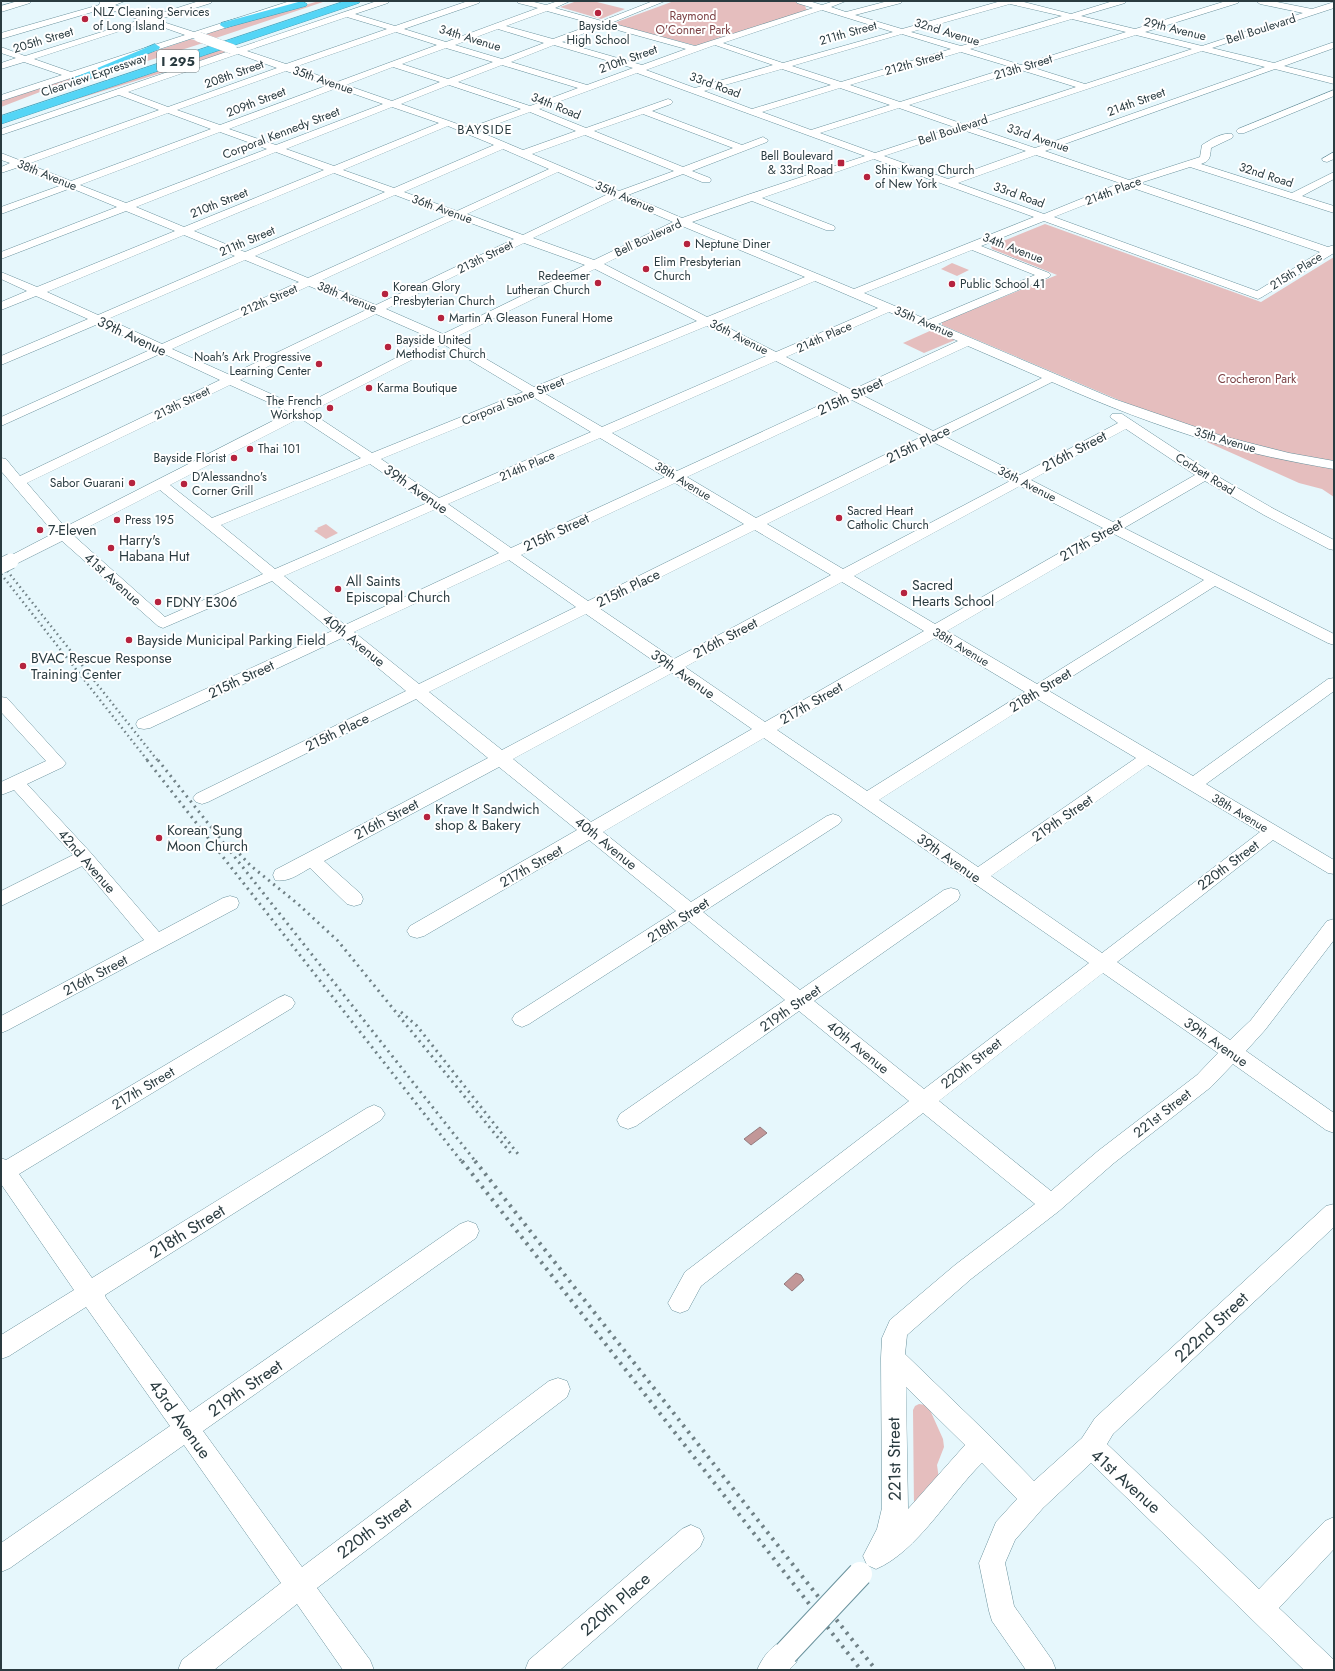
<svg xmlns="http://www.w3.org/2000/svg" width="1335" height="1671" viewBox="0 0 1335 1671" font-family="Jost,sans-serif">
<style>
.green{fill:#e5bebe}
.water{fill:#c29798;stroke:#947b7e}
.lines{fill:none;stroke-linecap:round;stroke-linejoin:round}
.minor-casing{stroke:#6a929d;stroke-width:1}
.highway-casing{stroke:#459fb6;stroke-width:1}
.minor{fill:#fff;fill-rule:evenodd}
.highway{fill:#54d5f6;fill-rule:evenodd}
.rail-far2{stroke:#708186;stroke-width:2.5;stroke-dasharray:1.5 3.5;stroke-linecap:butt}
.rail-far1{stroke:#708186;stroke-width:3;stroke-dasharray:2 4.5;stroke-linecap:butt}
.rail{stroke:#708186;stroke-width:4;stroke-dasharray:2.5 5.5;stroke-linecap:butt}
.minor-bridge-far2-casing{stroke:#6a929d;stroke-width:10;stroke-linecap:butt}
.minor-bridge-far1-casing{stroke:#6a929d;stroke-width:16;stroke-linecap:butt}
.minor-bridge-casing{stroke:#6a929d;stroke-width:26;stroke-linecap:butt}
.minor-bridge-far2{stroke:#fff;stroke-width:10}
.minor-bridge-far1{stroke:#fff;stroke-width:15}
.minor-bridge{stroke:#fff;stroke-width:24}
.poi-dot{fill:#b5233e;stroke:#fff;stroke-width:1.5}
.labels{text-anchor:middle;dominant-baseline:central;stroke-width:4;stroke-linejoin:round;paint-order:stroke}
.far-poi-label{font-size:12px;fill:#2a3b40;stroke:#fff;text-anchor:start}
.far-park-label{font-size:12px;fill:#7c4245;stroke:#fff}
.far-street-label{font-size:12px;fill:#2a3b40;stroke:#fff}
.shield{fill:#fff;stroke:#6a7679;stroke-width:1}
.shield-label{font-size:13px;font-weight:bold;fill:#2a3b40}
.far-neighbourhood-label{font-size:13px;letter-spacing:1px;fill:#2a3b40;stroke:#fff}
.street-label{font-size:14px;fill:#2a3b40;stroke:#fff}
.poi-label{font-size:14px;fill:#2a3b40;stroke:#fff;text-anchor:start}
.near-street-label{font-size:17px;fill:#2a3b40;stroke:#fff}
</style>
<rect width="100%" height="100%" fill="#e6f7fc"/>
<g class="green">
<polygon points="319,1 326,1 216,38 204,34"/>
<polygon points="577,1 593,1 625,9 601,19 560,7"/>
<polygon points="674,1 792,1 807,5 805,5 806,9 811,9 732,35 730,34 732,33 711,40 728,35 730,36 697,46 614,24 615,23 614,23"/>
<polygon points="191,39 203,43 64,88 129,60"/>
<polygon points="220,49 229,52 58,105 205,55"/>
<polygon points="105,67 1,107 1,100"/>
<polygon points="1045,224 1261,302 1334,257 1334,497 1322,489 1299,483 1207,442 1209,440 1147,412 942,325 942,322 1057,275 992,249 991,246"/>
<polygon points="952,263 969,270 957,276 941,269"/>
<polygon points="932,330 955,340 924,353 903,343"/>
<polygon points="326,524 338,533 326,539 314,531 318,529 317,528"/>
<polygon points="919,1404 926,1405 930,1410 943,1439 944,1447 937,1465 939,1479 914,1508 913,1410 915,1406"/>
</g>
<g class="water">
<polygon points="760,1127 767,1133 751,1145 744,1139"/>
<polygon points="796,1273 801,1275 804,1280 792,1291 784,1284"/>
</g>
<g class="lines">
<defs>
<g id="minor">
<polygon points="18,1 31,1 30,3 1,12 1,6"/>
<path d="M103,1h22l-10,4 34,12 50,-16h13l-1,2 -54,17 37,12 96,-31h12l-1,2 -101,33 -1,2h-6l-192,63v-6l61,-20 -38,-13 -23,7v-6l15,-5 -15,-5v-6l24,9 115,-36 -34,-12 -105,31v-6l98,-28 1,-3zM148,22l37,13 -114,37 -37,-13z"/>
<path d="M377,1h12l-1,2 -33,11 40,12 73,-25h12l-1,2 -75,26 42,13 92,-34 -20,-5 -1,-2h13l16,4 12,-4h12l-15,7 47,13 51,-20h12l-54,22 84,23 118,-38 -16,-5 -1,-2h13l13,4 12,-4h12l-15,6 15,5 42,-11h14l-1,2 -46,12 47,14 99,-28h19l51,13 42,-13h13l-1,2 -44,13 54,13 91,-28h13l-1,2 -93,29 57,14 101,-33 -43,-9 -4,-3h16l40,8 22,-7v6l-122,40 62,15 60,-21v6l-50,18 50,12v6l-59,-15 -230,82 84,29 71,-23 2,-12c8,-5 20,-13 30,-11l1,2 -1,2 -21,10c-1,10 -1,13 -10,16l91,29 42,-21v7l-32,17 32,10v7l-144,-46 -50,16 188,64 6,-2v8l-72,44 -4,2 -214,-78 -63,25 68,27 2,2 -2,2 -111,47 176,75 108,37 67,17 45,8v8c-41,-7 -82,-15 -122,-27 -54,-16 -108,-37 -160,-60l-108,54 76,39 98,-52 -8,-6 2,-3h10l88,58 64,37 60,31v10l-5,-1 -65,-34 -59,-34 -81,47 210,106v11l-6,-2 -113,-57 -166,105 144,85 135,-97 6,-1v13l-128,93 128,76v14l-6,-1 -55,-33 -156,122 113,78 21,-20 76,-99 7,-2v21l-69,90 -19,21 88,62v20l-8,-3 -93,-66 -22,23 -97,76 -55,48 -88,68 -64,56 -2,19 86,83 43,44 48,-43 13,-20 231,-212 8,-2v23l-221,207 -6,10 152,145 66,-68 9,-4v32l-55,59 55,52v10h-30l-213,-207 -48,45 -28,32 -10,23 9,43 38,54 4,10h-30l-34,-49 -3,-10 -10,-48 17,-41 21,-23 -35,-36c-32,31 -65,89 -106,106l-9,-4 -4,-9 14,-27 5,-21 -1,-150 1,-20 8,-18 65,-55 80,-61 -112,-91 -222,173 -13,24 -8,3 -8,-3 -4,-7 17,-31 224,-171 -110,-90 -163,115 -8,3 -8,-3 -3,-6 3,-6 165,-114 -96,-79 -160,103 -7,3 -7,-3 -3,-5 3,-5 161,-103 -87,-71 -165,96 -7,2 -7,-2 -3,-5 3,-5 167,-96 -78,-63 -175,94 37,33 2,5 -2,5 -7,2 -7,-2 -37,-36c-11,6 -22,15 -35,12l-2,-5 2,-5 213,-112 -72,-59 -208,103 -6,2 -6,-2 -3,-4 3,-4 210,-103 -64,-53 -192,90 -6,1 -6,-1 -2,-4 2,-4 194,-89 -60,-50 -109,47 -5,-2 -96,-85 -46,23 -5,1 -5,-1 -2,-3 2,-3 48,-25 -53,-62v-13l5,1 14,17 200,-96 -58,-27 -161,73v-9l151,-68 -54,-25 -97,41v-9l87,-37 -52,-23 -35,14v-8l26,-11 -26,-12v-7l36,15 138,-56 -49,-20 -125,48v-7l116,-45 -46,-19 -70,26v-7l61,-22 -43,-18 -18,6v-6l9,-4 -9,-3v-7l18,7 140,-50 -40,-15 -118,40v-6l228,-78 -1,-2 1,-2 9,1zM1010,4l52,12 -101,30 -50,-14zM822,10l71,22 -110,31 -60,-20zM547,11l47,13 -41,15 -47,-13zM347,17l40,12 -101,35 -39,-13zM1072,19l54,13 -105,33 -51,-16zM603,26l83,23 -44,16 -80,-23zM498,29l46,14 -42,16 -47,-14zM396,32l41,13 -100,37 -42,-15zM902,34l49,15 -110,33 -49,-16zM1136,35l56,14 -107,35 -54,-17zM554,45l79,23 -46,17 -76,-23zM715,45l58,20 -78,23 -49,-18zM446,48l47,14 -45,17 -46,-15zM1202,51l63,16 -230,81 -62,-21zM961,52l50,15 -111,35 -50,-17zM238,54l39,14 -109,39 -40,-15zM502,65l76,23 -48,18 -72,-24zM393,67l47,15 -48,19 -46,-16zM782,69l49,16 -79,24 -48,-18zM1021,70l55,17 -113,37 -54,-19zM286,71l42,14 -108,40 -43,-15zM637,73l228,83 -118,39 -65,23 -54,-23 55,-21 19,8h8l1,-2 -1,-2 -18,-7 75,-29 1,-2 -5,-3 -21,8 -90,-34 19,-7 2,-2 -2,-2 -3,-1 -82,29 -47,-19zM449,85l72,24 -52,19 -68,-24zM337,88l46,16 -107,41 -47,-16zM840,88l50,17 -79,25 -49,-18zM392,107l47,16 -105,43 -48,-17zM899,108l55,19 -79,26 -55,-20zM530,112l46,19 -53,19 -45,-19zM168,113l43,16 -140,52 -43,-17zM643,114l90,34 -50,19 -89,-36zM448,126l46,19 -100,43 -51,-18zM963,130l63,21 -78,28 -64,-23zM220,132l47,17 -141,54 -46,-18zM585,135l89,36 -55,20 -87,-37zM503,149l46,20 -92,42 -53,-19zM276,152l48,18 -140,57 -48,-20zM1036,155l84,28 -76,31 -86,-31zM874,159l160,58 -180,72 -162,-67 60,-21 74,29h8l1,-2 -1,-2 -72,-28zM558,172l50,22 -85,41 -56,-21zM334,173l51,19 -140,60 -51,-21zM1130,187l190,65 -63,39 -203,-74zM395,195l53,20 -140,63 -53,-22zM617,198l56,24 -79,38 -61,-22zM457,218l57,21 -138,66 -58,-23zM682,226l123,51 -98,40 -103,-53zM184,235l51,21 -137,59 -51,-23zM524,243l61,22 -142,69 -57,-25zM972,250l63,25 -107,45 -64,-27zM245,260l54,22 -137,62 -54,-25zM595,269l102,52 -163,66 -82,-48zM815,281l63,27 -102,44 -59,-30zM309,286l57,24 -136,65 -58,-26zM889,312l69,29 -106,49 -66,-33zM376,314l57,25 -133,68 -60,-27zM707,326l59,30 -164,71 -58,-34zM443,344l80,48 -151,61 -62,-41zM968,346l74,32 -109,53 -71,-36zM776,361l66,34 -165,76 -65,-38zM230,385l60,27 -225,115 -38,-44zM533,397l58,35 -152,66 -58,-39zM852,400l71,36 -167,82 -69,-41zM300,418l61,40 -149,60 -42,-33zM1126,429l69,46 -82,47 -82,-42zM600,438l65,39 -154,71 -63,-44zM933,442l77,39 -167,88 -76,-45zM370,464l57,39 -152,66 -54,-44zM675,483l69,41 -156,77 -67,-46zM1020,486l83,42 -168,96 -81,-48zM160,490l103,84 -98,43 -92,-82zM436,509l63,44 -154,72 -61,-49zM755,530l76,45 -157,84 -75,-51zM1114,534l90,46 -167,104 -90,-53zM509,560l67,47 -157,77 -65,-52zM842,582l82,49 -159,91 -80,-55zM586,614l75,52 -159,84 -73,-58zM935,638l90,54 -158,99 -90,-61zM672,673l80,56 -161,93 -78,-63zM1037,699l99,59 -158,109 -99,-67zM764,738l325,225 -165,126 -110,-88 144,-101 2,-5 -2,-5 -7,-2 -7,2 -144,100 -97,-78 136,-88 3,-4 -3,-4 -6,-2 -6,2 -136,86 -88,-70zM1148,765l112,67 -158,121 -111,-77zM1103,973l115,80 -21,22 -99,76 -47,40 -112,-90zM906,1387l59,58 -57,64v-1z"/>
<polygon points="1334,90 1334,96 1244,133 1238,133 1236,131 1238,129"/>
<polygon points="1334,152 1334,159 1327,162 1323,161 1322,159"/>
<polygon points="1,697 7,698 66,763 63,767 27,784 91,853 159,932 223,898 230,896 237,898 239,903 237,908 8,1030 1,1033 1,1016 144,940 82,866 1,906 1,891 73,855 14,790 1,795 1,782 46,761 1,712"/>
<polygon points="285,995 292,998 295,1003 292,1008 19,1174 92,1278 367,1108 374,1105 381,1108 385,1114 381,1120 105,1295 106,1298 190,1412 460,1224 468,1221 476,1224 479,1231 476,1238 203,1431 302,1567 549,1381 558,1378 567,1381 570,1389 567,1397 317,1588 370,1660 374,1670 343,1670 297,1604 214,1670 178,1670 182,1660 281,1583 184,1445 10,1568 1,1572 1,1543 170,1426 86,1307 9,1356 1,1359 1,1335 74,1290 1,1184 1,1158 6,1160 278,998"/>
<polygon points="691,1525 700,1529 704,1538 700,1547 560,1670 525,1670 529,1660 682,1529"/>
<path d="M786,1639l10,4 4,10 -4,10 -7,7h-32c6,-14 15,-25 29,-31z"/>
</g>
<g id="highway">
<polygon points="302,1 307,4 306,6 225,28 220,25 221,23"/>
<polygon points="345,1 360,1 359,3 1,124 1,116"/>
<polygon points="155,44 160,47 159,49 79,83 71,83 69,81 71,79"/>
</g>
</defs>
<use href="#minor" class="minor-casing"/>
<use href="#highway" class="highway-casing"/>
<use href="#minor" class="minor"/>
<use href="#highway" class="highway"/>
<g class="rail-far2">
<polyline points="1,563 158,761"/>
<polyline points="1,574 148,761"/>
</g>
<g class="rail-far1">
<polyline points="147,760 462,1162"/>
<polyline points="158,760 476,1162"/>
<polyline points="235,849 251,866 298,904 338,941 513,1156"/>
<polyline points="401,1012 417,1026 518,1154"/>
</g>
<g class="rail">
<polyline points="462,1161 861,1670"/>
<polyline points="475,1161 876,1670"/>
</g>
<defs>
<polyline id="minor-bridge-far2" points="199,37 232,49"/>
<polyline id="minor-bridge-far1" points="1,566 11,561"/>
<polyline id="minor-bridge" points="786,1653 860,1574"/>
</defs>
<use href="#minor-bridge-far2" class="minor-bridge-far2-casing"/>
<use href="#minor-bridge-far1" class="minor-bridge-far1-casing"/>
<use href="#minor-bridge" class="minor-bridge-casing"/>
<use href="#minor-bridge-far2" class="minor-bridge-far2"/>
<use href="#minor-bridge-far1" class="minor-bridge-far1"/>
<use href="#minor-bridge" class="minor-bridge"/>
</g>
<g class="poi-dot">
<circle cx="598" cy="13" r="4"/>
<circle cx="85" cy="19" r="4"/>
<rect x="837" y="159" width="8" height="8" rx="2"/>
<circle cx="867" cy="177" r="4"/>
<circle cx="687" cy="244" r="4"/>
<circle cx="646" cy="269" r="4"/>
<circle cx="598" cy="283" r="4"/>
<circle cx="952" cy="284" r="4"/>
<circle cx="385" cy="294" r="4"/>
<circle cx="441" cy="318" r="4"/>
<circle cx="388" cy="347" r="4"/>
<circle cx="319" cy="364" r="4"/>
<circle cx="369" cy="388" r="4"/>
<circle cx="330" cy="408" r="4"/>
<circle cx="250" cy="449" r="4"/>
<circle cx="234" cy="458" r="4"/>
<circle cx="132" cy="483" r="4"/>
<circle cx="184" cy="484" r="4"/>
<circle cx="839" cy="518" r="4"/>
<circle cx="117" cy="520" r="4"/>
<circle cx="40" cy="530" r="4"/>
<circle cx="111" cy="548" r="4"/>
<circle cx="338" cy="589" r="4"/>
<circle cx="904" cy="593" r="4"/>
<circle cx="158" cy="602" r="4"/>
<circle cx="129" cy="640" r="4"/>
<circle cx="23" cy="666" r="4"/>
<circle cx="427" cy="817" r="4"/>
<circle cx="159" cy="838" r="4"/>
</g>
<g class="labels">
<g class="far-poi-label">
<text x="93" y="12">NLZ Cleaning Services<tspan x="93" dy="14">of Long Island</tspan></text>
<text x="598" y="26" text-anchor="middle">Bayside<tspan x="598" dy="14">High School</tspan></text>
<text x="833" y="156" text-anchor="end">Bell Boulevard<tspan x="833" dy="14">&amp; 33rd Road</tspan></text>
<text x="875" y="170">Shin Kwang Church<tspan x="875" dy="14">of New York</tspan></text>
<text x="695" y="244">Neptune Diner</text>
<text x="654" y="262">Elim Presbyterian<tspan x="654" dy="14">Church</tspan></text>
<text x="590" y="276" text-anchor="end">Redeemer<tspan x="590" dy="14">Lutheran Church</tspan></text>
<text x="960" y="284">Public School 41</text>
<text x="393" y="287">Korean Glory<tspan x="393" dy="14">Presbyterian Church</tspan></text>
<text x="449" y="318">Martin A Gleason Funeral Home</text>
<text x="396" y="340">Bayside United<tspan x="396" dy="14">Methodist Church</tspan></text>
<text x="311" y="357" text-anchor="end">Noah's Ark Progressive<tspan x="311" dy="14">Learning Center</tspan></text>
<text x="377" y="388">Karma Boutique</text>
<text x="322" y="401" text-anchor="end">The French<tspan x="322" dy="14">Workshop</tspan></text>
<text x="258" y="449">Thai 101</text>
<text x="226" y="458" text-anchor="end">Bayside Florist</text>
<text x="192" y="477">D'Alessandno's<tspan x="192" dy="14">Corner Grill</tspan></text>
<text x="124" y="483" text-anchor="end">Sabor Guarani</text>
<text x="847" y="511">Sacred Heart<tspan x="847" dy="14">Catholic Church</tspan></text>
<text x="125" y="520">Press 195</text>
</g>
<g class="far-park-label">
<text x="693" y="16">Raymond<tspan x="693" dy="14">O'Conner Park</tspan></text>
<text x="1257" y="379">Crocheron Park</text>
</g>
<g class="far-street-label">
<text transform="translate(1175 29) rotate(14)">29th Avenue</text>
<text transform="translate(1261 29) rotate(-18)">Bell Boulevard</text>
<text transform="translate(947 32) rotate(17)">32nd Avenue</text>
<text transform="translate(848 33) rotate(-16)">211th Street</text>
<text transform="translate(470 38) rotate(17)">34th Avenue</text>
<text transform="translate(43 40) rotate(-17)">205th Street</text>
<text transform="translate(628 59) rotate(-20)">210th Street</text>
<text transform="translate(914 63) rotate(-16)">212th Street</text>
<text transform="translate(1023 67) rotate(-17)">213th Street</text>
<text transform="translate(234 74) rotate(-20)">208th Street</text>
<text transform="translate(94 75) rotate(-19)">Clearview Expressway</text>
<text transform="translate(323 80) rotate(19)">35th Avenue</text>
<text transform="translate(715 85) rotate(20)">33rd Road</text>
<text transform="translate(256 102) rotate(-21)">209th Street</text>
<text transform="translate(1136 102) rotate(-20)">214th Street</text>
<text transform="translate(556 106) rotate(22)">34th Road</text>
<text transform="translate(953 130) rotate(-18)">Bell Boulevard</text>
<text transform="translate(281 133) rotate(-21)">Corporal Kennedy Street</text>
<text transform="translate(1038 138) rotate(19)">33rd Avenue</text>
<text transform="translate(47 175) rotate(22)">38th Avenue</text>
<text transform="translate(1266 175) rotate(18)">32nd Road</text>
<text transform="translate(1113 191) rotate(-21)">214th Place</text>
<text transform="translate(1019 195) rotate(20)">33rd Road</text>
<text transform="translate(625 197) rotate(23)">35th Avenue</text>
<text transform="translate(219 203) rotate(-22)">210th Street</text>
<text transform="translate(442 209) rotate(20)">36th Avenue</text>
<text transform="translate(648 238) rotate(-25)">Bell Boulevard</text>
<text transform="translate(247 241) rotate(-23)">211th Street</text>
<text transform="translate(1013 248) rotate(21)">34th Avenue</text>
<text transform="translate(485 257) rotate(-26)">213th Street</text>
<text transform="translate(1296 271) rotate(-32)">215th Place</text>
<text transform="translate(347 297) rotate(22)">38th Avenue</text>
<text transform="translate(269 300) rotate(-24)">212th Street</text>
<text transform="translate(924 322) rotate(23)">35th Avenue</text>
<text transform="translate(739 337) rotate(27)">36th Avenue</text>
<text transform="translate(824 337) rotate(-24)">214th Place</text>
<text transform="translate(513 401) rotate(-22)">Corporal Stone Street</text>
<text transform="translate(182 403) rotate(-26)">213th Street</text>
<text transform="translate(1225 440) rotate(16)">35th Avenue</text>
<text transform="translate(527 466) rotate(-23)">214th Place</text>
<text transform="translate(1205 474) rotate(32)">Corbett Road</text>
<text transform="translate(683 481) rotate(31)">38th Avenue</text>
<text transform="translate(1027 484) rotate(27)">36th Avenue</text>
<text transform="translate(961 647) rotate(31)">38th Avenue</text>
<text transform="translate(1240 813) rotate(31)">38th Avenue</text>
</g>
<rect class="shield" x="157" y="50" width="42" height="22" rx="3"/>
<g class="shield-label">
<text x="178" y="61">I 295</text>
</g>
<g class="far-neighbourhood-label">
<text x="485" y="129">BAYSIDE</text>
</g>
<g class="street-label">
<text transform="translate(132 336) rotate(25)">39th Avenue</text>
<text transform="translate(850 396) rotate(-25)">215th Street</text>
<text transform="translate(918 444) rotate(-26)">215th Place</text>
<text transform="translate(1074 451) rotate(-28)">216th Street</text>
<text transform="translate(416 489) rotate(35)">39th Avenue</text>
<text transform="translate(556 532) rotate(-25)">215th Street</text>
<text transform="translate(1091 540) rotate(-30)">217th Street</text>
<text transform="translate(113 579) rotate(42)">41st Avenue</text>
<text transform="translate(628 588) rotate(-26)">215th Place</text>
<text transform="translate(725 638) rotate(-28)">216th Street</text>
<text transform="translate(354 640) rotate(39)">40th Avenue</text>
<text transform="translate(683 674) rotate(35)">39th Avenue</text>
<text transform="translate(241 679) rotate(-25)">215th Street</text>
<text transform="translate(1040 690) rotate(-32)">218th Street</text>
<text transform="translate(811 703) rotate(-30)">217th Street</text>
<text transform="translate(337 732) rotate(-26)">215th Place</text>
<text transform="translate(1062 818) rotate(-35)">219th Street</text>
<text transform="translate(386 819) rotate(-28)">216th Street</text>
<text transform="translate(606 843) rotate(39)">40th Avenue</text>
<text transform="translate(949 858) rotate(35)">39th Avenue</text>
<text transform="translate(87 861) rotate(49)">42nd Avenue</text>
<text transform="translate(1228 865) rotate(-37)">220th Street</text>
<text transform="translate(531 866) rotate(-30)">217th Street</text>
<text transform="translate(678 920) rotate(-33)">218th Street</text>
<text transform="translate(95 975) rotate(-28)">216th Street</text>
<text transform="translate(790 1008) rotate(-35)">219th Street</text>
<text transform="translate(1216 1042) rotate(35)">39th Avenue</text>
<text transform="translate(858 1047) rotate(39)">40th Avenue</text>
<text transform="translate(971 1063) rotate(-38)">220th Street</text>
<text transform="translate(143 1088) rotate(-31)">217th Street</text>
<text transform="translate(1162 1113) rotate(-38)">221st Street</text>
</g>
<g class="poi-label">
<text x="48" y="530">7-Eleven</text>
<text x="119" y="540">Harry's<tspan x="119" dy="16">Habana Hut</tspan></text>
<text x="346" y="581">All Saints<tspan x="346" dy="16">Episcopal Church</tspan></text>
<text x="912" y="585">Sacred<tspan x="912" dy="16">Hearts School</tspan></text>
<text x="166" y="602">FDNY E306</text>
<text x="137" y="640">Bayside Municipal Parking Field</text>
<text x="31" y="658">BVAC Rescue Response<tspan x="31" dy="16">Training Center</tspan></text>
<text x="435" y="809">Krave It Sandwich<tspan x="435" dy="16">shop &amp; Bakery</tspan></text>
<text x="167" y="830">Korean Sung<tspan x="167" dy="16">Moon Church</tspan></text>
</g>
<g class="near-street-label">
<text transform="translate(187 1231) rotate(-32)">218th Street</text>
<text transform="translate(1211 1327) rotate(-43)">222nd Street</text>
<text transform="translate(245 1388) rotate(-35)">219th Street</text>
<text transform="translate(180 1419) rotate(54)">43rd Avenue</text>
<text transform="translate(894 1459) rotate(-91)">221st Street</text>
<text transform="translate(1126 1481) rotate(42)">41st Avenue</text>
<text transform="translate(374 1528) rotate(-37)">220th Street</text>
<text transform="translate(615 1604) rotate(-41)">220th Place</text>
</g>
</g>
<rect width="1335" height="1671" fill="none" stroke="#2a3b40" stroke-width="4"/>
</svg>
